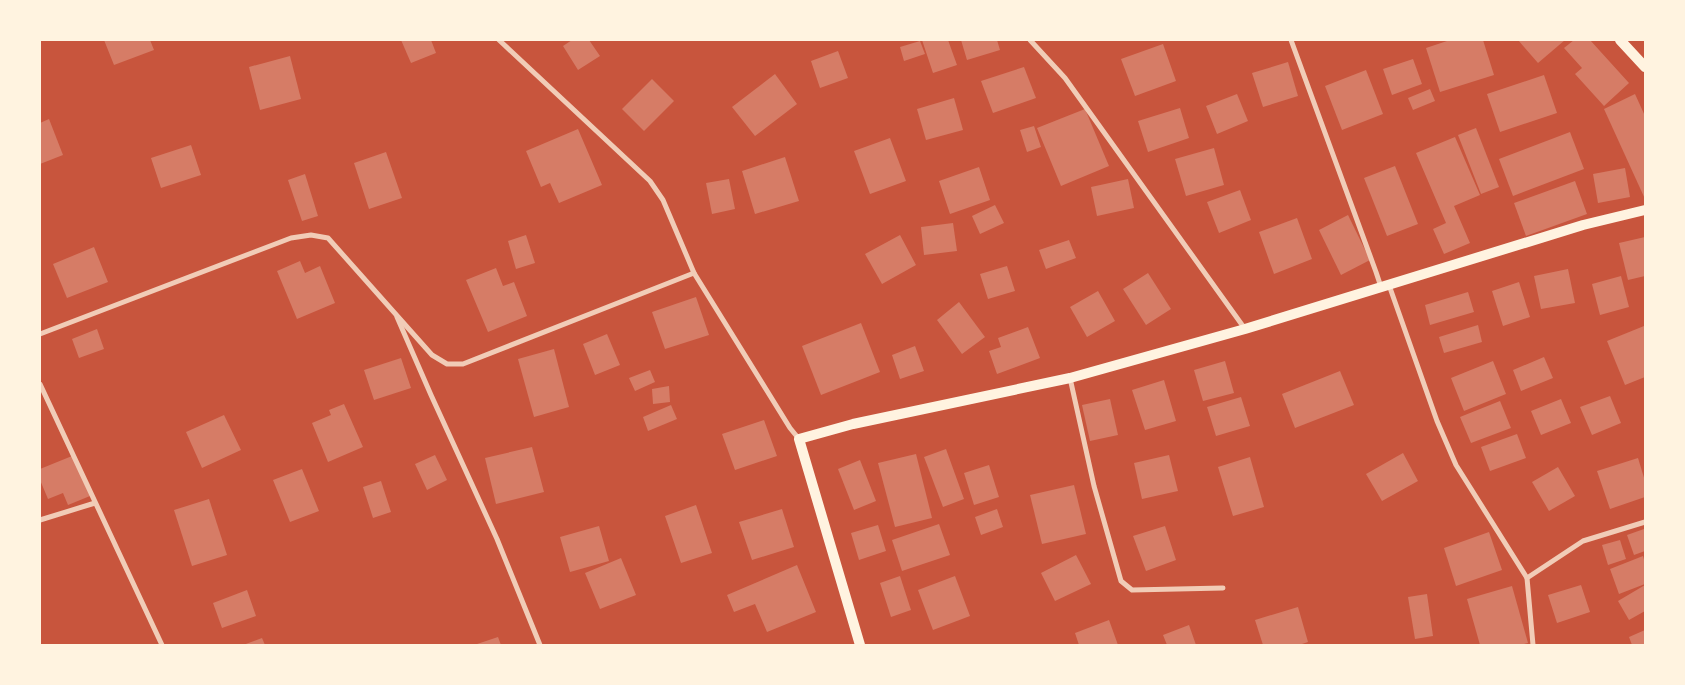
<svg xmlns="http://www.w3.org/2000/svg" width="1685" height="685" viewBox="0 0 1685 685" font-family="Jost,sans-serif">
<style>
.building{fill:#d67c66}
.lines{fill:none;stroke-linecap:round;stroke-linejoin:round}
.minor{stroke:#f1ccb7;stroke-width:5}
.secondary{stroke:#fff3e0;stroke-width:10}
</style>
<rect width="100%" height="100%" fill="#c8553d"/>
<g class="building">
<polygon points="104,40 150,40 154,50 114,65"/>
<polygon points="401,40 431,40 436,53 411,63"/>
<polygon points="572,40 589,40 600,56 578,70 563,46"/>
<polygon points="922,40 948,40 957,65 933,73"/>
<polygon points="961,40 997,40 1000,50 967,60"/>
<polygon points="1450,40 1483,40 1494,75 1440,92 1426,48"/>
<polygon points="1518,40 1565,40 1538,63"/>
<polygon points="1574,40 1590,40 1629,83 1604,106 1575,74 1582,68 1564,48"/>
<polygon points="920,41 925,54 904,61 900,47"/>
<polygon points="1163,44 1176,81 1135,96 1121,59"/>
<polygon points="838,51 848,78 820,88 811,61"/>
<polygon points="290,56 301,99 260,110 249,67"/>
<polygon points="1413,59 1422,84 1392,95 1383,69"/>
<polygon points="1288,62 1298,96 1263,107 1252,73"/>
<polygon points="1024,67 1036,98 993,113 981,81"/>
<polygon points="1366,70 1383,114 1342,130 1325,86"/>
<polygon points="775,74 797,104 755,136 732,107"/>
<polygon points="1544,75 1557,113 1500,132 1487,94"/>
<polygon points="652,79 674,101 644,131 622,109"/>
<polygon points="1430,89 1435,101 1413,110 1408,98"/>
<polygon points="1237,94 1248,121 1217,134 1206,106"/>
<polygon points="1635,94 1645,116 1645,199 1604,109"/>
<polygon points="954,98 963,130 926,140 917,109"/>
<polygon points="1180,108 1189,138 1148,152 1138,121"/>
<polygon points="1085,109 1109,166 1061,186 1037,128"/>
<polygon points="49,119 63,155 40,164 40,123"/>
<polygon points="1034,126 1041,147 1027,152 1020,130"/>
<polygon points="1476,128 1499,187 1481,194 1458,135"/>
<polygon points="578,129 602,185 559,203 550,183 541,187 526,151"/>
<polygon points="1570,132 1584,169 1513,196 1499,159"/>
<polygon points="1455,137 1480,195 1454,206 1470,243 1444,254 1433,229 1446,223 1416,153"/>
<polygon points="890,138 906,181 870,194 854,151"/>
<polygon points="191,145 201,175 161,188 151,158"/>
<polygon points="1214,148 1224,185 1186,196 1175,159"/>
<polygon points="386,152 402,198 369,209 354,163"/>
<polygon points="785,157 799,201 755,214 742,171"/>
<polygon points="1395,166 1418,224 1387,236 1364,178"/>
<polygon points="979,167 990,200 950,214 939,181"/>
<polygon points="1625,168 1630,197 1598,203 1593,174"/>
<polygon points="305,174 318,216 302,221 288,180"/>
<polygon points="729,179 735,209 712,214 706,183"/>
<polygon points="1128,179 1134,208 1097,216 1091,187"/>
<polygon points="1575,181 1587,214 1526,236 1514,203"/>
<polygon points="1240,190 1251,220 1219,233 1207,202"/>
<polygon points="995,205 1004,223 980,234 972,216"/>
<polygon points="1348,215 1370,260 1341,275 1319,230"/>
<polygon points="1297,218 1312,259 1274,274 1259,232"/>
<polygon points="953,223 957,251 924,255 921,227"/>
<polygon points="526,235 535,263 516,269 508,241"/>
<polygon points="900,235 916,265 882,284 865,254"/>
<polygon points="1645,237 1645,276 1628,280 1619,243"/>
<polygon points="1069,240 1076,258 1046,269 1039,250"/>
<polygon points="94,247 108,282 67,298 53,264"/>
<polygon points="300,261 305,273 320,266 335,303 297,319 277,271"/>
<polygon points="1007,266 1015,291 988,299 980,274"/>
<polygon points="496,268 503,286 514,282 527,316 488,332 466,280"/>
<polygon points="1568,269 1575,303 1541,309 1534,276"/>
<polygon points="1148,273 1171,309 1146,325 1123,289"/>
<polygon points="1621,276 1629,307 1600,315 1592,284"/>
<polygon points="1519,282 1530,317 1503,326 1492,291"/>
<polygon points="1098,291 1115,321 1087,337 1070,307"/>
<polygon points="1468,292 1474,312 1430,325 1425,305"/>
<polygon points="696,297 709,335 665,349 652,312"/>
<polygon points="959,302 985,337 962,354 937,320"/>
<polygon points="861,323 880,372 821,395 802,346"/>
<polygon points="1478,325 1482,342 1444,353 1439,337"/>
<polygon points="1644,326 1645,377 1625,385 1607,341"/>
<polygon points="1028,327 1040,358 997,374 989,351 1001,347 998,338"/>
<polygon points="97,329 104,349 79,358 72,339"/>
<polygon points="607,334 620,365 595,375 583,344"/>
<polygon points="915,346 924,371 900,379 892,355"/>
<polygon points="554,349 569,407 534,417 518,359"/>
<polygon points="1544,357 1553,378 1521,391 1513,370"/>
<polygon points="401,358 411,388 374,400 364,370"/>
<polygon points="1225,361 1234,393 1203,401 1194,370"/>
<polygon points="1493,361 1506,394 1464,411 1451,378"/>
<polygon points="650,370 655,382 635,391 629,378"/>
<polygon points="1340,371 1354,405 1295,428 1282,394"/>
<polygon points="1164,380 1176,421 1145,430 1132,390"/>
<polygon points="669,386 670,402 653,404 652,389"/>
<polygon points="1610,396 1621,423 1592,435 1580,407"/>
<polygon points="1241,397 1250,426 1216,436 1207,407"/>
<polygon points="1110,399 1118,435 1090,441 1082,405"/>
<polygon points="1561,399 1571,423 1541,435 1531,411"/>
<polygon points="1500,401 1511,428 1471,443 1460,417"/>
<polygon points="344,404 363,447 328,462 312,423 331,415 329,410"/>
<polygon points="671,405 677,419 648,431 643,417"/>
<polygon points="224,415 241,450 202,468 186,432"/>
<polygon points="764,420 777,456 735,470 722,434"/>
<polygon points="1517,434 1526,458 1490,471 1481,447"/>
<polygon points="532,447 544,492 496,504 485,458"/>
<polygon points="946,449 964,499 943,507 924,457"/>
<polygon points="1403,453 1418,481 1382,501 1366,474"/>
<polygon points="916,454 932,518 895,527 878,463"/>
<polygon points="435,455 447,480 427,490 415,464"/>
<polygon points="1169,455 1178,491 1142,499 1134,463"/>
<polygon points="72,456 90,496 68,505 63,493 48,499 40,480 40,469"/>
<polygon points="1250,457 1264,507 1233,516 1218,467"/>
<polygon points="1638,458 1645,481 1645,497 1610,509 1597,471"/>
<polygon points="860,460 876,501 854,510 838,469"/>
<polygon points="989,465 999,497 974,505 964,473"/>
<polygon points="1558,467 1575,496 1549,511 1532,482"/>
<polygon points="302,469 319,511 290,522 273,480"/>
<polygon points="381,481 391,512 373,518 363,487"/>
<polygon points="1074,485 1086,534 1042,544 1030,495"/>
<polygon points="209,499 227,555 192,566 174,510"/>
<polygon points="696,505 712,553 681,563 665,516"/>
<polygon points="782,509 794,547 752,560 739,522"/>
<polygon points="997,509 1003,527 981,535 975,517"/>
<polygon points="939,524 950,555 902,571 892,540"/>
<polygon points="878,525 886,551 859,560 851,533"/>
<polygon points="599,526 609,561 570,572 560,537"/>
<polygon points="1165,526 1176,560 1146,571 1133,536"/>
<polygon points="1644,529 1645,551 1634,555 1627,535"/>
<polygon points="1489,532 1502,570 1456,586 1444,548"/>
<polygon points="1620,540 1626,559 1608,565 1602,545"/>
<polygon points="1076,555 1091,584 1055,601 1041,573"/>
<polygon points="1643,556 1645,563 1645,584 1619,594 1610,569"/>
<polygon points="621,558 636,595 600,609 585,573"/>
<polygon points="797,565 816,612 767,632 755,604 734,612 727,595"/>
<polygon points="900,576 911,610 891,617 880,583"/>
<polygon points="955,576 970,616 933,630 918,590"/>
<polygon points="1581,585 1590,612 1557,623 1548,595"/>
<polygon points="1645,585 1645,611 1629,620 1618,601"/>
<polygon points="1512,586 1528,643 1520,645 1480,645 1467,599"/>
<polygon points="247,590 256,616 222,628 213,603"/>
<polygon points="1427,594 1433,636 1415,639 1408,597"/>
<polygon points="1298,607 1308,642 1299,645 1263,645 1255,620"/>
<polygon points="1109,620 1118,645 1079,645 1075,633"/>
<polygon points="1189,625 1196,645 1167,645 1163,635"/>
<polygon points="1645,630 1645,645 1632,645 1629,637"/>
<polygon points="498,637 501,645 474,645"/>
<polygon points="262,638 265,645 243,645"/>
</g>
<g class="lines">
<g class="minor">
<polyline points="1030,40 1065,78 1245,329"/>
<polyline points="1291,40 1376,272 1381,287"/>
<polyline points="694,273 790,428 799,439"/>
<polyline points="1389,285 1437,421 1456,465 1527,578"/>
<polyline points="397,317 431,395 497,539 540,645"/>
<polyline points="40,334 291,238 311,235 328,238 432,355 447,364 463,364 694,273 663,200 650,181 499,40"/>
<polyline points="1070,378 1094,486 1121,581 1132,590 1223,588"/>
<polyline points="40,384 162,645"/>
<polyline points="40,520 95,503"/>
<polyline points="1533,645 1527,578 1583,541 1645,522"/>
</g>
<g class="secondary">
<polyline points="1620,40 1645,67"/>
<polyline points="860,645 799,439 853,424 1070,378 1245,329 1583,225 1645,210"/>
</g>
</g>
<rect width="1685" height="685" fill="none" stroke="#fff3e0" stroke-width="82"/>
</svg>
